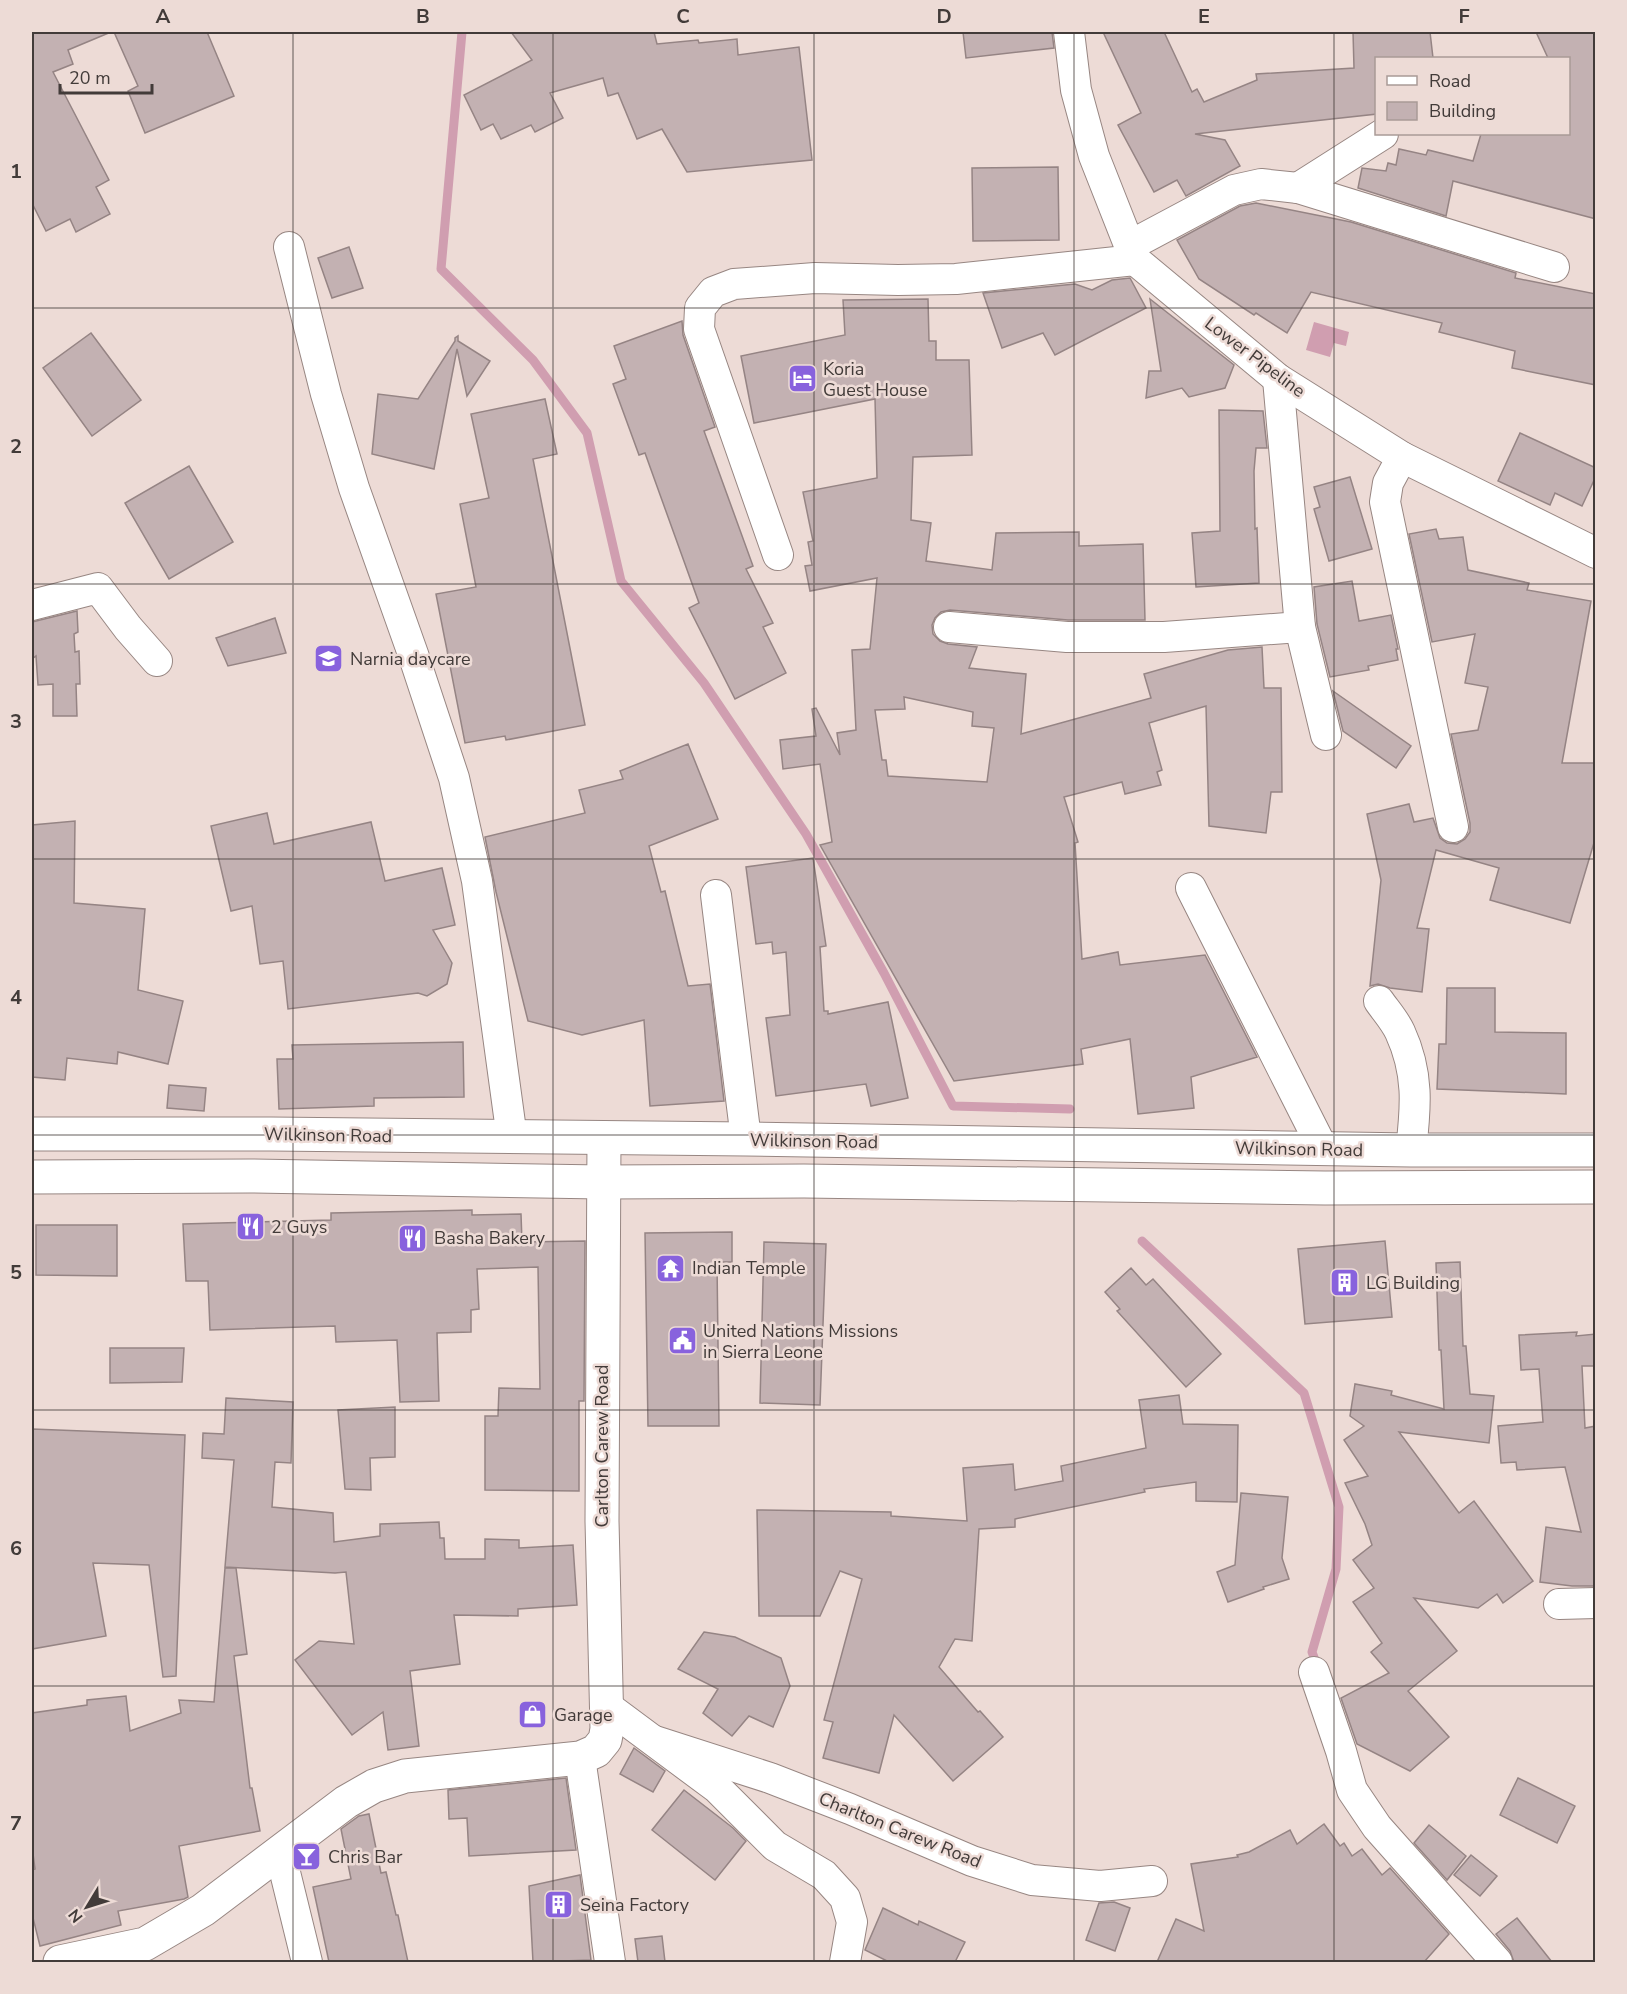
<svg xmlns="http://www.w3.org/2000/svg" width="1627" height="1994" viewBox="0 0 1627 1994" font-family="'Nunito Sans',sans-serif">
<style>
.water{fill:#d09eb0}
.lines{fill:none;stroke-linecap:round;stroke-linejoin:round}
.stream{stroke:#d09eb0;stroke-width:9}
.building{fill:#c3b1b2;stroke:#958484;stroke-width:1.5;fill-rule:evenodd}
.minor-casing{stroke:#978682;stroke-width:32}
.tertiary-casing{stroke:#978682;stroke-width:35}
.primary-casing{stroke:#978682;stroke-width:35}
.minor{stroke:#fff;stroke-width:30}
.tertiary{stroke:#fff;stroke-width:33}
.primary{stroke:#fff;stroke-width:33}
.grid{fill:none;stroke:#423b39;stroke-width:1.5;stroke-opacity:0.55}
.labels{text-anchor:middle;dominant-baseline:central;stroke-width:5;stroke-linejoin:round;paint-order:stroke}
.street-label{font-size:18px;fill:#423b39;stroke:#eddbd6}
.poi-label{font-size:18px;fill:#423b39;stroke:#eddbd6;text-anchor:start}
.neatline{fill:none;stroke:#423b39;stroke-width:2}
.grid-label{font-size:20px;text-anchor:middle;font-weight:bold;fill:#423b39}
</style>
<rect width="100%" height="100%" fill="#eddbd6"/>
<polygon class="water" points="1314,322 1349,332 1346,346 1334,343 1330,357 1306,350"/>
<g class="lines">
<g class="stream">
<polyline points="462,32 441,269 533,360 587,433 621,581 704,683 806,834 884,973 953,1106 1070,1109"/>
<polyline points="1142,1241 1304,1393 1339,1507 1336,1569 1312,1652 1318,1668"/>
</g>
</g>
<g class="building">
<polygon points="32,32 111,32 68,50 73,64 53,72 109,180 96,187 110,214 76,232 70,219 46,231 32,203"/>
<polygon points="114,32 207,32 234,96 145,133 128,91 138,86"/>
<polygon points="511,32 654,32 657,44 698,40 699,43 737,39 738,55 799,47 812,160 687,172 662,129 637,139 618,93 608,96 603,78 550,93 563,118 535,132 531,125 501,139 493,124 481,130 464,95 532,60"/>
<polygon points="963,32 1052,32 1054,48 966,58"/>
<polygon points="1103,32 1164,32 1192,92 1197,89 1204,102 1257,80 1256,74 1354,68 1353,32 1430,32 1433,58 1377,58 1377,114 1195,134 1225,140 1240,166 1186,196 1177,180 1154,192 1118,125 1141,113"/>
<polygon points="1536,32 1596,32 1596,219 1453,181 1446,216 1358,188 1362,168 1386,171 1388,163 1396,165 1399,149 1426,155 1428,150 1473,161 1481,134 1569,134 1569,58 1548,58"/>
<polygon points="1058,167 1059,240 973,241 972,168"/>
<polygon points="1256,203 1351,222 1516,273 1515,278 1596,294 1596,385 1512,368 1515,351 1439,332 1442,323 1311,292 1287,333 1256,313 1254,315 1199,279 1177,240 1240,206"/>
<polygon points="349,247 363,288 332,298 318,258"/>
<polygon points="1130,278 1146,308 1055,355 1043,333 1002,348 983,293 1075,284 1092,290 1112,280"/>
<path d="M928,299l1,42h7v19h33l3,95 -59,2 -2,63 20,3 -5,38 66,9 4,-37 83,-1v14l64,-2 2,76h-77l-118,-10 -9,2 -6,6 -3,7 1,9 7,7 8,3 29,3 -8,21 57,6 -5,60 130,-36 -7,-24 84,-24 34,-3 2,41h17l1,104h-11l-5,41 -57,-7 -3,-120 -57,17 13,47 -5,2 4,13 -36,9 -3,-12 -58,15 14,45 -3,1 7,116 36,-7 2,13 85,-10 52,102 -66,20 3,31 -56,6 -8,-75 -49,10 2,15 -129,17 -134,-236 12,-3 -12,-78 -37,5 -3,-29 36,-4 -4,-27 4,-1 24,47 -3,-22 19,-3 -4,-80 18,-1 7,-71 -67,13 -5,-25 7,-1 -4,-23 5,-1 -10,-49 74,-14 -2,-79 -121,24 -13,-67 104,-21 -2,-35zM904,697l69,15 -1,14 22,2 -7,54 -99,-6 -2,-16h-4l-7,-50 30,-1z"/>
<polygon points="1150,299 1234,365 1225,388 1189,397 1182,388 1146,398 1149,371 1161,371"/>
<polygon points="682,321 683,335 715,427 704,431 753,566 746,569 773,623 763,627 786,673 735,699 689,608 699,603 645,453 639,455 613,384 626,379 614,346"/>
<polygon points="91,333 141,400 92,436 43,368"/>
<polygon points="458,336 458,341 490,361 467,396 457,349 434,469 372,454 378,394 418,399 455,341 455,338"/>
<polygon points="545,399 557,454 533,459 585,725 506,740 505,736 465,743 436,594 476,587 460,504 489,498 471,414"/>
<polygon points="1219,410 1263,411 1267,448 1256,448 1254,471 1255,529 1257,528 1259,583 1196,587 1192,533 1220,531"/>
<polygon points="1520,433 1596,468 1596,476 1582,506 1555,493 1550,505 1498,481"/>
<polygon points="189,466 233,542 169,579 125,503"/>
<polygon points="1350,477 1372,549 1329,561 1314,509 1320,507 1314,487"/>
<polygon points="1436,529 1439,539 1463,537 1468,570 1529,583 1527,590 1591,601 1562,763 1596,763 1596,836 1570,923 1490,900 1499,868 1436,850 1417,928 1429,929 1422,992 1390,988 1378,984 1370,986 1381,880 1367,814 1409,804 1414,822 1433,818 1440,838 1447,843 1457,844 1465,839 1470,832 1470,823 1451,734 1478,730 1488,687 1465,683 1475,634 1432,642 1409,534"/>
<polygon points="1352,581 1359,621 1391,615 1398,649 1396,649 1398,660 1368,666 1369,670 1330,677 1317,624 1314,587"/>
<polygon points="77,611 78,632 74,634 75,652 79,651 80,684 76,684 77,716 53,716 53,684 38,685 36,656 32,659 32,622"/>
<polygon points="275,618 286,653 228,666 216,638"/>
<polygon points="1333,691 1411,746 1396,768 1343,731"/>
<polygon points="688,744 718,819 649,846 661,892 665,891 688,986 710,984 724,1101 650,1106 644,1020 582,1035 528,1021 496,892 485,837 585,813 579,790 623,779 620,771"/>
<polygon points="267,813 274,844 371,822 385,881 442,868 455,925 433,930 452,963 447,984 427,996 418,993 288,1009 283,961 260,964 252,906 231,911 211,826"/>
<polygon points="75,821 74,903 145,909 138,990 183,1001 168,1064 118,1052 117,1064 67,1058 65,1080 32,1077 32,825"/>
<polygon points="813,858 826,946 820,947 824,1011 828,1011 828,1014 888,1002 908,1098 871,1106 866,1084 776,1096 766,1018 790,1015 786,952 773,954 772,942 756,944 746,867"/>
<polygon points="1447,988 1495,988 1495,1032 1566,1033 1566,1094 1437,1089 1439,1044 1446,1044"/>
<polygon points="463,1042 464,1097 374,1098 374,1106 279,1109 277,1059 293,1059 292,1045"/>
<polygon points="169,1085 206,1088 204,1111 167,1108"/>
<polygon points="472,1210 472,1215 521,1214 522,1242 585,1241 584,1401 579,1401 579,1491 485,1490 485,1416 498,1416 499,1388 540,1389 538,1267 477,1269 479,1309 471,1310 471,1332 437,1333 439,1401 400,1402 397,1340 336,1342 335,1326 210,1330 208,1281 186,1281 183,1224 331,1220 331,1213"/>
<polygon points="36,1225 117,1225 117,1276 36,1275"/>
<polygon points="732,1232 732,1262 717,1262 719,1426 648,1426 645,1233"/>
<polygon points="1385,1241 1392,1317 1305,1324 1298,1249"/>
<polygon points="764,1242 826,1244 820,1405 760,1403"/>
<polygon points="1460,1262 1463,1346 1466,1346 1470,1394 1494,1396 1489,1443 1399,1432 1459,1513 1474,1501 1533,1581 1503,1603 1497,1594 1478,1608 1414,1598 1457,1651 1408,1691 1449,1737 1410,1771 1357,1744 1341,1698 1389,1673 1371,1652 1382,1643 1353,1602 1374,1588 1353,1560 1372,1545 1365,1524 1345,1483 1368,1476 1344,1440 1364,1426 1350,1416 1355,1384 1392,1391 1391,1395 1444,1409 1441,1350 1439,1350 1436,1263"/>
<polygon points="1131,1268 1146,1285 1153,1279 1221,1354 1186,1387 1117,1311 1120,1309 1105,1292"/>
<polygon points="1577,1332 1576,1336 1596,1334 1596,1366 1582,1366 1585,1428 1596,1426 1596,1586 1572,1586 1540,1582 1546,1527 1581,1532 1565,1467 1517,1470 1516,1462 1501,1463 1498,1426 1543,1422 1539,1369 1521,1370 1519,1335"/>
<polygon points="110,1348 184,1348 182,1382 110,1383"/>
<polygon points="1179,1395 1183,1424 1238,1425 1237,1502 1196,1501 1196,1482 1144,1489 1145,1492 1015,1519 1015,1527 979,1529 972,1641 955,1639 939,1667 978,1712 980,1711 1003,1737 953,1781 894,1715 879,1773 823,1758 833,1722 824,1720 862,1579 840,1571 820,1616 759,1616 757,1510 891,1512 891,1516 967,1521 963,1468 1013,1464 1015,1490 1063,1481 1061,1466 1146,1448 1139,1400"/>
<polygon points="226,1398 293,1402 291,1463 275,1462 272,1507 333,1513 334,1542 380,1536 380,1524 439,1522 440,1538 444,1538 445,1559 485,1559 485,1539 519,1540 519,1548 573,1545 577,1605 518,1609 518,1616 454,1615 460,1664 410,1671 419,1746 388,1750 383,1712 352,1735 295,1660 319,1641 354,1644 346,1572 335,1573 225,1567 234,1460 202,1458 203,1433 224,1434"/>
<polygon points="395,1407 395,1457 370,1458 371,1490 345,1489 338,1410"/>
<polygon points="32,1429 185,1435 176,1676 163,1677 149,1565 93,1563 106,1636 32,1649"/>
<polygon points="1241,1493 1288,1497 1282,1558 1289,1579 1263,1587 1264,1589 1228,1602 1217,1572 1235,1565"/>
<polygon points="225,1568 236,1568 247,1654 234,1656 250,1788 252,1788 260,1831 179,1846 188,1897 184,1899 118,1911 121,1925 40,1946 32,1914 32,1870 35,1869 32,1846 32,1713 87,1705 87,1700 126,1696 130,1731 181,1713 179,1700 214,1702"/>
<polygon points="704,1632 735,1637 781,1658 790,1686 773,1727 749,1716 732,1736 703,1713 718,1689 678,1669"/>
<polygon points="634,1748 665,1771 653,1792 620,1774"/>
<polygon points="566,1778 576,1850 469,1856 467,1818 449,1819 448,1790"/>
<polygon points="1518,1778 1575,1806 1557,1843 1500,1815"/>
<polygon points="684,1790 733,1828 746,1841 715,1880 652,1830"/>
<polygon points="369,1814 381,1873 386,1872 396,1915 398,1915 408,1962 329,1962 313,1887 351,1879 341,1829 359,1816"/>
<polygon points="1324,1824 1340,1846 1344,1843 1352,1856 1362,1849 1382,1875 1390,1868 1449,1934 1424,1962 1157,1962 1176,1919 1204,1931 1191,1864 1238,1857 1237,1855 1249,1852 1290,1830 1297,1844"/>
<polygon points="1429,1825 1466,1856 1447,1880 1414,1843"/>
<polygon points="1471,1855 1497,1876 1480,1896 1454,1875"/>
<polygon points="580,1875 591,1960 533,1962 529,1886"/>
<polygon points="1114,1902 1130,1908 1115,1951 1086,1940 1099,1903"/>
<polygon points="883,1908 918,1925 919,1921 965,1942 955,1962 889,1962 865,1950"/>
<polygon points="1517,1918 1552,1962 1514,1962 1510,1951 1496,1934"/>
<polygon points="662,1936 665,1962 638,1962 635,1939"/>
</g>
<g class="lines">
<defs>
<g id="minor">
<polyline points="1069,32 1076,90 1094,156 1135,260 1278,379 1402,457 1596,553"/>
<polyline points="1298,188 1383,134"/>
<polyline points="1129,246 1234,190 1261,184 1298,188 1554,267"/>
<polyline points="289,247 326,394 354,488 413,654 454,778 477,881 512,1138"/>
<polyline points="1278,379 1300,627 1326,735"/>
<polyline points="1402,457 1388,483 1385,502 1453,827"/>
<polyline points="778,555 699,329 700,308 713,292 734,284 815,278 898,280 956,279 1135,260"/>
<polyline points="32,605 98,588 128,628 157,661"/>
<polyline points="949,627 1067,637 1164,637 1300,627"/>
<polyline points="1191,888 1323,1149"/>
<polyline points="716,895 746,1139"/>
<path d="M1379,1001c7,10 16,20 21,31 19,41 16,75 11,118"/>
<polyline points="1559,1604 1596,1603"/>
<polyline points="1314,1672 1341,1751 1352,1790 1377,1827 1497,1962"/>
<polyline points="608,1707 717,1788 775,1846 824,1875 845,1898 852,1922 845,1962"/>
<polyline points="655,1741 770,1778 850,1809 972,1861 1032,1880 1100,1886 1152,1881"/>
<polyline points="580,1758 610,1962"/>
<polyline points="280,1852 307,1962"/>
</g>
<polyline id="tertiary" points="60,1962 145,1944 203,1910 346,1802 374,1786 405,1776 580,1758 596,1751 605,1740 607,1729 602,1521 604,1138"/>
<g id="primary">
<polyline points="32,1134 271,1134 746,1139 1411,1150 1596,1150"/>
<polyline points="32,1177 251,1176 602,1182 804,1181 1325,1188 1596,1187"/>
</g>
</defs>
<use href="#minor" class="minor-casing"/>
<use href="#tertiary" class="tertiary-casing"/>
<use href="#primary" class="primary-casing"/>
<use href="#minor" class="minor"/>
<use href="#tertiary" class="tertiary"/>
<use href="#primary" class="primary"/>
</g>
<path class="grid" d="M293,32v1930M553,32v1930M814,32v1930M1074,32v1930M1334,32v1930M32,308h1564M32,584h1564M32,859h1564M32,1135h1564M32,1410h1564M32,1686h1564"/>
<defs>
<symbol id="hotel-square" viewBox="-11 -11 22 22"><rect x="-9" y="-9" width="18" height="18" rx="4" fill="#8862dd" stroke="#eddbd6"/><path d="M-6-4.5h1.5V1H6V5H4.5V3h-9V5H-6ZM-4 0a1.8 1.8 0 1 1 3.6 0ZM.5 0V-2.5h3Q6-2.5 6 0Z" fill="#fff"/></symbol>
<symbol id="school-square" viewBox="-11 -11 22 22"><rect x="-9" y="-9" width="18" height="18" rx="4" fill="#8862dd" stroke="#eddbd6"/><path d="M0-5L7-2L0 1L-7-2ZM-4 1L0 2.5L4 1V4Q0 6-4 4Z" fill="#fff"/></symbol>
<symbol id="restaurant-square" viewBox="-11 -11 22 22"><rect x="-9" y="-9" width="18" height="18" rx="4" fill="#8862dd" stroke="#eddbd6"/><path d="M-5-6h1v4h1v-4h1v4h1v-4h1v5L-1.5 .5V6h-2V.5L-5-1ZM5-6V6H3V1.5H1.5Q1.5-4 5-6Z" fill="#fff"/></symbol>
<symbol id="temple-square" viewBox="-11 -11 22 22"><rect x="-9" y="-9" width="18" height="18" rx="4" fill="#8862dd" stroke="#eddbd6"/><path d="M0-6L5-2H3V0L6.5 2.5H4V6H1.5V3h-3V6H-4V2.5H-6.5L-3 0V-2H-5Z" fill="#fff"/></symbol>
<symbol id="building-square" viewBox="-11 -11 22 22"><rect x="-9" y="-9" width="18" height="18" rx="4" fill="#8862dd" stroke="#eddbd6"/><path d="M-4-6H4V6H1V3H-1V6H-4ZM-2.5-4.3h1.7v1.8h-1.7ZM.8-4.3h1.7v1.8H.8ZM-2.5-1h1.7V.8h-1.7ZM.8-1h1.7V.8H.8Z" fill="#fff"/></symbol>
<symbol id="civic-square" viewBox="-11 -11 22 22"><rect x="-9" y="-9" width="18" height="18" rx="4" fill="#8862dd" stroke="#eddbd6"/><path d="M-.6-6.5H3V-4.5H.6V-3L4-1V1h2V6H-6V1h2V-1L-.6-3ZM-1.2 2.5V6h2.4V2.5Z" fill="#fff"/></symbol>
<symbol id="shop-square" viewBox="-11 -11 22 22"><rect x="-9" y="-9" width="18" height="18" rx="4" fill="#8862dd" stroke="#eddbd6"/><path d="M-5-2.5h2.3a2.7 3.5 0 0 1 5.4 0H5L5.5 6h-11ZM-1.5-2.5h3a1.5 2.3 0 0 0-3 0Z" fill="#fff"/></symbol>
<symbol id="bar-square" viewBox="-11 -11 22 22"><rect x="-9" y="-9" width="18" height="18" rx="4" fill="#8862dd" stroke="#eddbd6"/><path d="M-6-5H6L.8 .8V4.5H3.5V6h-7V4.5H-.8V.8Z" fill="#fff"/></symbol>
</defs>
<g fill-rule="evenodd">
<use href="#hotel-square" x="786" y="362" width="33" height="33"/>
<use href="#school-square" x="312" y="642" width="33" height="33"/>
<use href="#restaurant-square" x="234" y="1210" width="33" height="33"/>
<use href="#restaurant-square" x="396" y="1222" width="33" height="33"/>
<use href="#temple-square" x="654" y="1252" width="33" height="33"/>
<use href="#building-square" x="1328" y="1266" width="33" height="33"/>
<use href="#civic-square" x="666" y="1324" width="33" height="33"/>
<use href="#shop-square" x="516" y="1698" width="33" height="33"/>
<use href="#bar-square" x="290" y="1840" width="33" height="33"/>
<use href="#building-square" x="542" y="1888" width="33" height="33"/>
</g>
<g class="labels">
<g class="street-label">
<text transform="translate(1255 357) rotate(37)">Lower Pipeline</text>
<text transform="translate(328 1135) rotate(1)">Wilkinson Road</text>
<text transform="translate(814 1141) rotate(1)">Wilkinson Road</text>
<text transform="translate(1299 1149) rotate(1)">Wilkinson Road</text>
<text transform="translate(602 1446) rotate(-90)">Carlton Carew Road</text>
<text transform="translate(900 1830) rotate(22)">Charlton Carew Road</text>
</g>
<g class="poi-label">
<text x="823" y="369">Koria<tspan x="823" dy="21">Guest House</tspan></text>
<text x="350" y="659">Narnia daycare</text>
<text x="271" y="1227">2 Guys</text>
<text x="434" y="1238">Basha Bakery</text>
<text x="692" y="1268">Indian Temple</text>
<text x="1366" y="1283">LG Building</text>
<text x="703" y="1331">United Nations Missions<tspan x="703" dy="21">in Sierra Leone</tspan></text>
<text x="554" y="1715">Garage</text>
<text x="328" y="1857">Chris Bar</text>
<text x="580" y="1905">Seina Factory</text>
</g>
</g>
<rect width="1627" height="1994" fill="none" stroke="#eddbd6" stroke-width="66"/>
<rect x="1375" y="57" width="195" height="78" fill="#eddbd6" stroke="#a99b97" stroke-width="1.5"/>
<rect x="1387" y="76" width="30" height="9" fill="#ffffff" stroke="#a99b97" stroke-width="1.5"/>
<text x="1429" y="87" font-size="18" fill="#423b39">Road</text>
<rect x="1387" y="102" width="30" height="18" fill="#c3b1b2" stroke="#a99b97" stroke-width="1.5"/>
<text x="1429" y="117" font-size="18" fill="#423b39">Building</text>
<g transform="translate(87 1907) rotate(232)" stroke="#eddbd6" stroke-width="4.5" paint-order="stroke">
<path d="M0-4.5L10 22L0 15L-10 22Z" fill="#423b39"/>
<text y="-9" font-size="16" font-weight="bold" text-anchor="middle" fill="#423b39">N</text>
</g>
<path d="M60 84v9h92v-9" fill="none" stroke="#423b39" stroke-width="3"/>
<text x="69" y="84" font-size="18" fill="#423b39" stroke="#eddbd6" stroke-width="4.5" paint-order="stroke">20 m</text>
<rect x="33" y="33" width="1561" height="1928" class="neatline"/>
<g class="grid-label">
<text x="163" y="23">A</text>
<text x="423" y="23">B</text>
<text x="683" y="23">C</text>
<text x="944" y="23">D</text>
<text x="1204" y="23">E</text>
<text x="1464" y="23">F</text>
<text x="16" y="178">1</text>
<text x="16" y="453">2</text>
<text x="16" y="728">3</text>
<text x="16" y="1004">4</text>
<text x="16" y="1279">5</text>
<text x="16" y="1555">6</text>
<text x="16" y="1830">7</text>
</g>
</svg>
